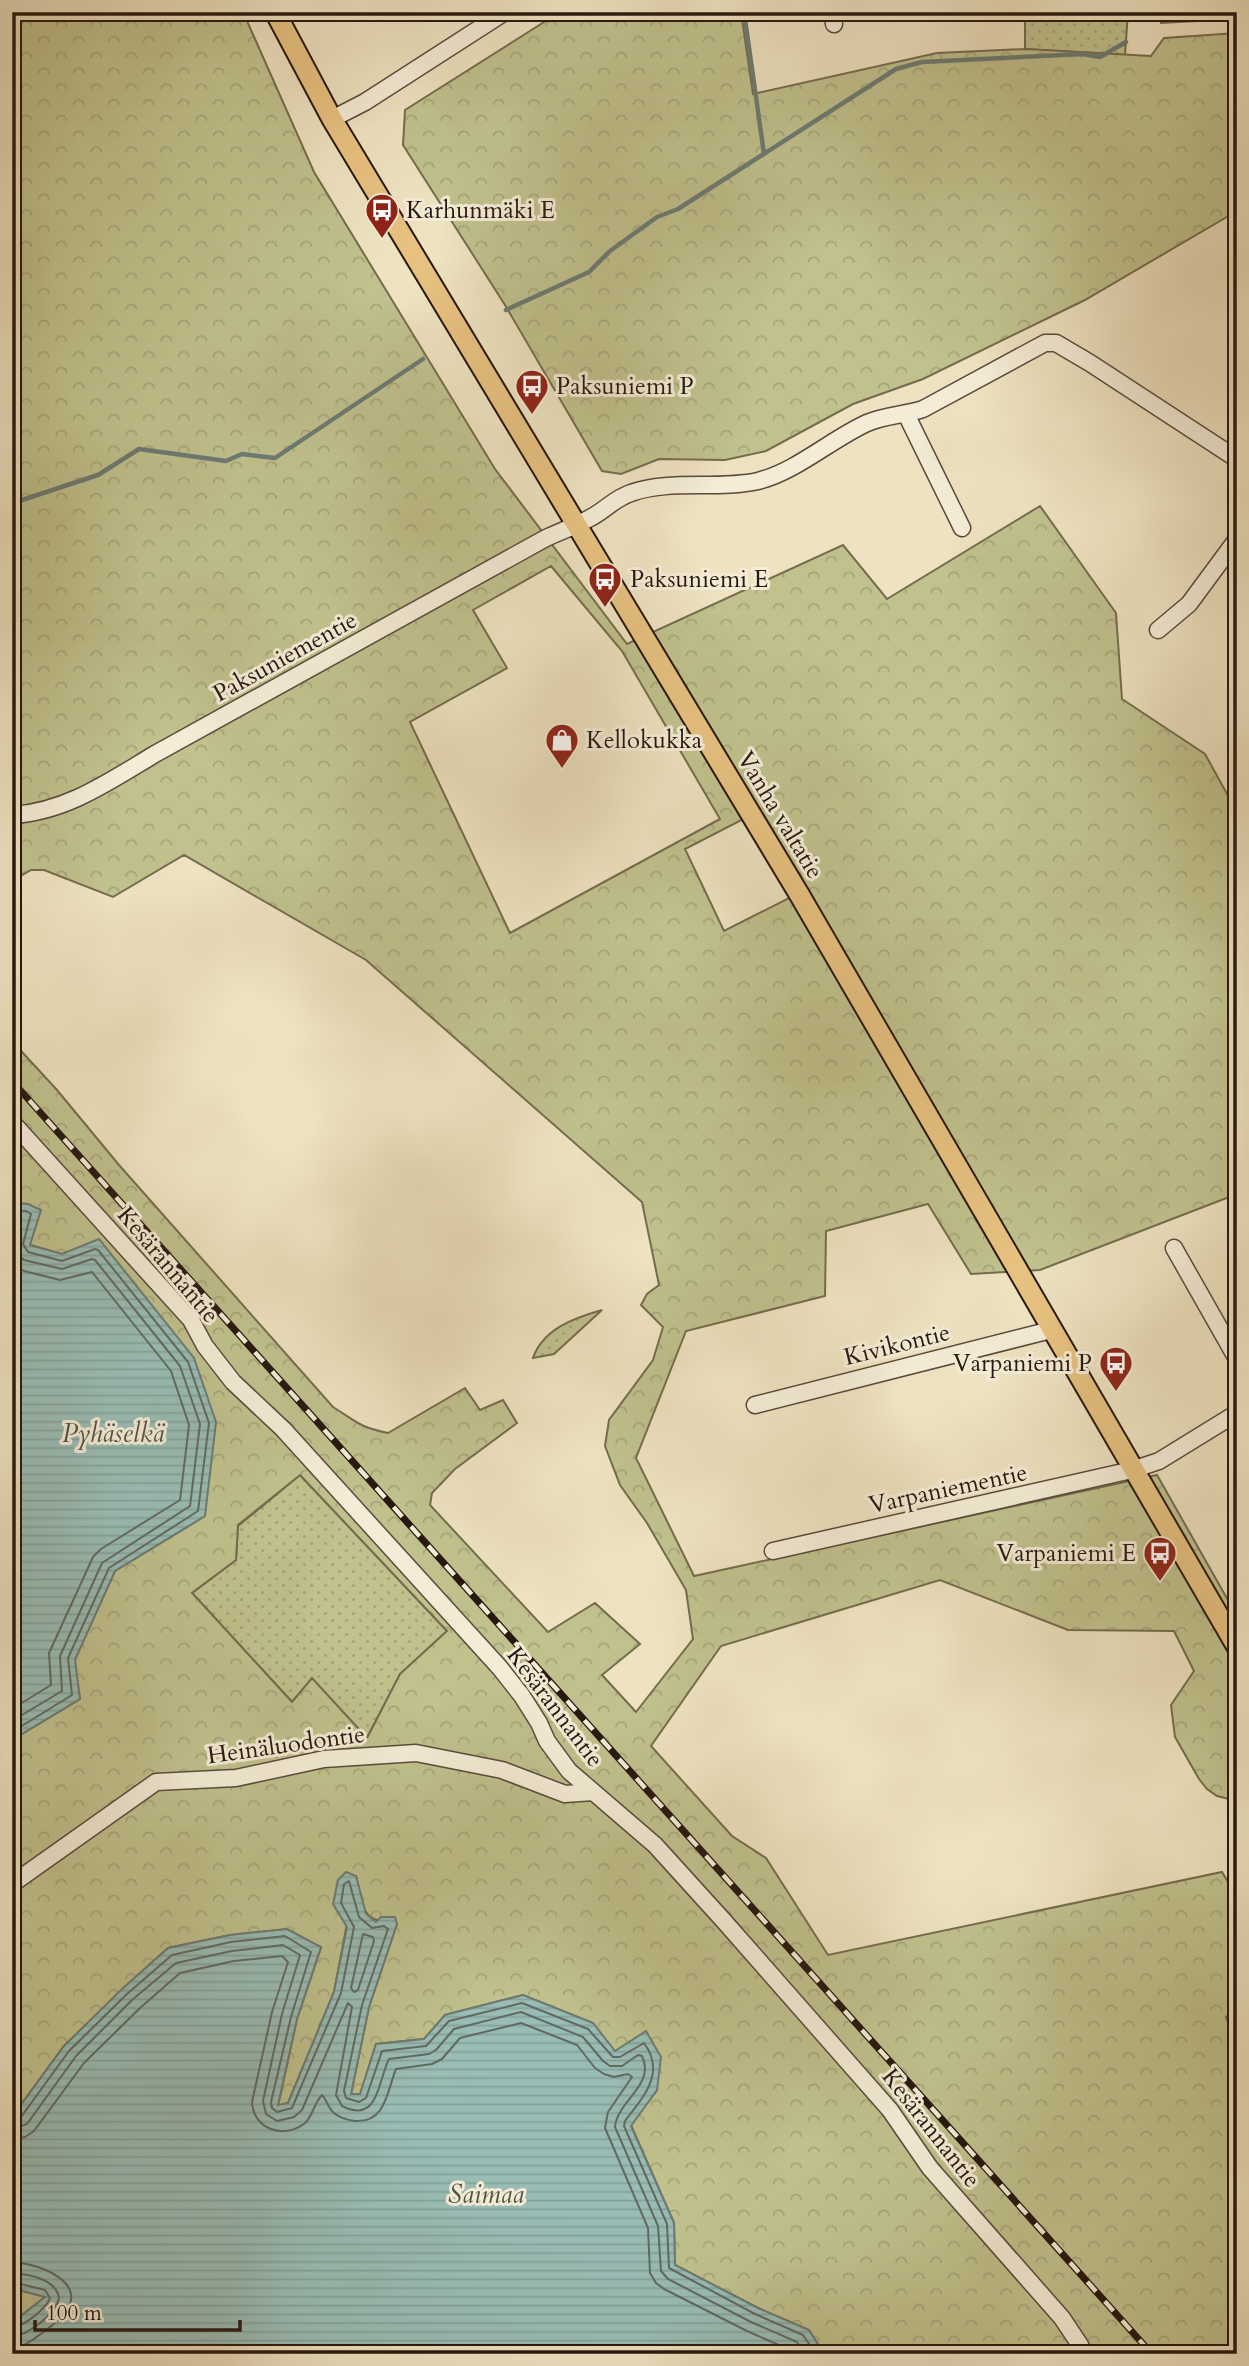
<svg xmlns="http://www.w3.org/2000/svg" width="1249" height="2366" viewBox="0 0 1249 2366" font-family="Cardo,serif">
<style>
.green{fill:url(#green-dots);stroke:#746c4e;stroke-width:2}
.forest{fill:url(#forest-crowns);stroke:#746c4e;stroke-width:2;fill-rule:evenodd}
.pitch{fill:#c0c18d;stroke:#746c4e;stroke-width:2}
.water{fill:url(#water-rules);stroke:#6c7b73;stroke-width:2}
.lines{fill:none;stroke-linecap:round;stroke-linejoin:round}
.shore{stroke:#606a62;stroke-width:2}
.stream{stroke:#6c7b73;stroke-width:4.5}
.minor-casing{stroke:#5a4a3c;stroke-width:19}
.major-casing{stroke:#281810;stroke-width:23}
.minor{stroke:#f4ecd6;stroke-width:16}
.major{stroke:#e7c180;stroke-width:19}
.rail-casing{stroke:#281810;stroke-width:7}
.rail{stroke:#f4ecd6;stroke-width:4.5;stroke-dasharray:13;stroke-linecap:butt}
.labels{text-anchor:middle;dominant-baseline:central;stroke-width:6;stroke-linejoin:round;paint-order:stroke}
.poi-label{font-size:24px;fill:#281810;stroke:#f4ecd6;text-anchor:start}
.street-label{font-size:24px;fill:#281810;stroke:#f4ecd6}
.water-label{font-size:26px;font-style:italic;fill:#50524a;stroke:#f4ecd6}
</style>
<defs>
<pattern id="green-dots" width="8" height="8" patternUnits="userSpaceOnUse" patternTransform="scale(1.75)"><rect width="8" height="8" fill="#c0c18d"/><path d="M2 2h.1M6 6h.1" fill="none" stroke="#a5a579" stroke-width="1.8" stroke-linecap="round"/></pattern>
<pattern id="forest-crowns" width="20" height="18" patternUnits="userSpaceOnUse" patternTransform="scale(1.75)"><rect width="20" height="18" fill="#c0c18d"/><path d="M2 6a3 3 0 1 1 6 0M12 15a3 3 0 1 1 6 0" fill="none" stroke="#a5a579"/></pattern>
<pattern id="water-rules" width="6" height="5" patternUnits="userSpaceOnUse" patternTransform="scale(1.75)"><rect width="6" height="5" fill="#99bdb5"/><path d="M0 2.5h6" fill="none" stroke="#84a29b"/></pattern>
</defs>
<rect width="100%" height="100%" fill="#eee2c0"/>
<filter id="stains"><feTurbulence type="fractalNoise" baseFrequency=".00286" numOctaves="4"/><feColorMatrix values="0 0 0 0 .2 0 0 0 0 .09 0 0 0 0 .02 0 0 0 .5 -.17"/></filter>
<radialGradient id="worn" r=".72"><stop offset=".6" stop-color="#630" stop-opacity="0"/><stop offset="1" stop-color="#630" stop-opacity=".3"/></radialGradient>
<g class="green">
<polygon points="1025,12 1128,12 1125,55 1025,49"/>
<path d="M602,1310l-48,44 -21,4c10,-29 41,-40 69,-48z"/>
<polygon points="300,1475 447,1631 400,1674 367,1738 312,1679 292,1702 192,1593 236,1560 238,1526"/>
</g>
<g class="forest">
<path d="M12,12h231l71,160 181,297 132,175 216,-99 44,54 153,-93 76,107 6,86 83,55 32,58v382l-197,76 -69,4 -43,-70 -102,27 -1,65 -139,35 -50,127 58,118 463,-101 80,141v185l-20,-5 -10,-7 -8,-10 -24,-42 -4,-32 23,-34 -20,-40 -106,-1 -128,-50 -219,66 -70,100 81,90 34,22 62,97 394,-83 15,25v109l-11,11 11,28v309h-413l-15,-24 -51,-22 -83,-43 -1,-42 -43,-98 26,-35 -42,-38 -22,-29 -70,-28 -78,20 -21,24 -48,5 -16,51 -9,-1 18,-87 28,-83c-38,-3 -33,-16 -41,-48l-22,116 -46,111 -10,3 19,-87 24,-71 -34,-19 -57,6 -62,13 -104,98 -52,71v-377l68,-41 -6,-39 41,-89 90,-55 -143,-262 -32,-9 -2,-41 -16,-1v-162l45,49 62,75 214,242c24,15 26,20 55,26l77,-45 15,22 23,-10 14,23 -62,46 -23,24 -2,12 118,127 47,-29 45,41 -38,31 34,37 57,-73 -7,-49 -39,-67 -27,-38 -15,-39 4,-26 44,-60 10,-33 -22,-22 6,-11 12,-9 -17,-83 -276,-242 -182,-105 -71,42 -69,-27h-13l-19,11zM551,566l71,85 98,168 -210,114 -100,-211 97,-54 -34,-58zM751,815l48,78 -75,38 -39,-82zM300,1475l147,156 -47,43 -33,64 -55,-60 -20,24 -100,-109 44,-33 2,-35z"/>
<polygon points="560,12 741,12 753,94 937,53 1025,49 1151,56 1164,38 1237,33 1237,211 1085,300 923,379 853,404 766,451 725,460 659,459 621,474 602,471 505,305 403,145 405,110"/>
<polygon points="12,2288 45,2297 12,2323"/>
</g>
<polygon class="pitch" points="1157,12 1215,12 1215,20 1161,23"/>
<g class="water">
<polygon points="12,1203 28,1204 41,1210 30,1245 62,1254 99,1239 194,1358 216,1422 205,1516 115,1571 75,1660 80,1699 12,1740"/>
<polygon points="346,1872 356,1876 366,1914 376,1922 381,1917 395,1917 397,1924 369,2007 351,2094 360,2094 376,2044 424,2039 445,2015 523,1995 593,2023 615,2051 646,2031 661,2057 657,2090 631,2126 674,2223 675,2265 758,2308 809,2330 824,2354 12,2354 12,2323 45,2297 12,2288 12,2117 64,2046 122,1989 168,1948 230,1935 287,1929 321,1947 297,2019 278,2105 288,2103 334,1992 347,1927 333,1904 338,1880"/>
</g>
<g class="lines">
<g class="shore">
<polyline points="12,1210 26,1211 31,1214 23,1244 28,1252 62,1261 95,1249 98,1250 188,1362 209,1423 198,1511 109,1568 68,1658 72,1695 12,1732"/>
<polyline points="12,1219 20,1222 14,1246 17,1254 24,1260 62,1269 92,1259 95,1260 180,1366 200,1424 190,1506 102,1563 60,1656 62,1691 12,1721"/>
<polyline points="12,1264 24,1271 60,1280 92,1272 171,1371 189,1425 180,1500 101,1549 93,1557 49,1653 51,1685 12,1709"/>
<polygon points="363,1934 373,1937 374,1941 358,1990 354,1992 351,1988"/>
<path d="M12,2120l9,-3 48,-66 58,-57 45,-39 59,-13 54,-6 26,16 -20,65 -20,85 1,6 5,4 15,-4 49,-115 13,-66 -13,-24 3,-19 5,-3 10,36 13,11 12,-2 4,3 -26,76 -18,86 2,7 13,4 7,-4 16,-47 44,-5 23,-25 73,-18 66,26 25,28h7l24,-14c22,30 0,53 -19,78l-1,5 43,98 2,44 86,46 48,21 13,19"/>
<path d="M12,2129l15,-5 49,-68 56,-56 44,-37 56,-12 51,-6 17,10 -18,59 -19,87 3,13 11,7 17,-4 8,-7 46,-107 4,4 -16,88 6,11c37,19 36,-26 47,-47l40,-5 7,-4 18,-21 67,-17 62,25 20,24 7,5h12l16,-11 4,1c14,29 -25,45 -27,71l43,99 3,45 7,8 83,43 46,20 8,12"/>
<path d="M12,2140l13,-3 9,-6 50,-68 56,-55 40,-35 54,-12 48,-5 6,6 -16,50 -20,90c1,27 32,38 53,21 8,-7 9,-20 17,-28 5,5 6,13 12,18 6,5 13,7 21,8 31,2 32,-30 41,-52l36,-5 10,-5 18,-21 61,-15 56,22 18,23 9,6 10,3 14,-3 4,3 -24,35 -3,16 43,100 2,45 6,10 8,6 83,42 43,19 3,4"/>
<path d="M12,2262c25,1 80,20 51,54 -5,5 -12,10 -17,14 -11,8 -20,17 -34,17"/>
<path d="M12,2273c17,1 44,6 47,25 -3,16 -31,37 -47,39"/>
<path d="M12,2282l33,8 5,8c-4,11 -26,28 -38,30"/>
</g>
<g class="stream">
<polyline points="744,12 764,154"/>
<polyline points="506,310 589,272 610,251 657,217 678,209 896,69 922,62 1083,54 1100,57 1126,42"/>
<polyline points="13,503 98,475 139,449 226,461 242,454 275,458 423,359"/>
</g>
<defs>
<g id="minor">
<polyline points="833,12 834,24"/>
<polyline points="332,119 365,102 505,12"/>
<polyline points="906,414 962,528"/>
<polyline points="1158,630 1189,604 1237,539"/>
<path d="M12,815c54,-3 98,-34 143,-61l391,-216c15,-7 30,-12 44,-20 14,-7 25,-20 41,-25 38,-14 87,-3 127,-12 39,-10 72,-41 109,-58 18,-8 38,-8 56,-14l122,-66h11l34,20 147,96"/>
<polyline points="12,1122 191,1320 205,1346 233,1382 283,1429 500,1668 522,1696 539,1723 547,1741 569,1771 655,1845 723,1920 890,2110 930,2168 1062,2318 1080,2345 1084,2354"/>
<polyline points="1174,1248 1237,1359"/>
<polyline points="755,1405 1051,1330"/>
<polyline points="773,1551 1132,1470 1159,1461 1237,1413"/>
<polyline points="12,1884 156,1782 236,1778 324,1759 416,1753 502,1770 565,1794 593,1792"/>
</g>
<polyline id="major" points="275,12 332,119 799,894 1237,1647"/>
</defs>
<use href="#minor" class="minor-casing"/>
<use href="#major" class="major-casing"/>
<use href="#minor" class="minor"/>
<use href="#major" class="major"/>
<defs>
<polyline id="rail" points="12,1081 1152,2354"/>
</defs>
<use href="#rail" class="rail-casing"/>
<use href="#rail" class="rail"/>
</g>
<defs>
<symbol id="bus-pin" viewBox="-11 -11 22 30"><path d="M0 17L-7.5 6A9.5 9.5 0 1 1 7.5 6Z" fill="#8f2418" stroke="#f4ecd6"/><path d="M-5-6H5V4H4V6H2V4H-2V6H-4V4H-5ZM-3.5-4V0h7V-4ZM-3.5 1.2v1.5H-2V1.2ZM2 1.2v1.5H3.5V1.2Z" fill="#fff"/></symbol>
<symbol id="shop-pin" viewBox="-11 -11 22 30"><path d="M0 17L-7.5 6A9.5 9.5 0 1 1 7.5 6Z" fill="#8f2418" stroke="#f4ecd6"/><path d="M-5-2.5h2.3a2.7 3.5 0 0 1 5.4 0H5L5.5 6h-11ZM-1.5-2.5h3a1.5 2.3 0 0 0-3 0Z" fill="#fff"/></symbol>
</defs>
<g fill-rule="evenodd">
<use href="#bus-pin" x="363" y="191" width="38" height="52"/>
<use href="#bus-pin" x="513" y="367" width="38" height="52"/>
<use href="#bus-pin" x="586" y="560" width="38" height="52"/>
<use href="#shop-pin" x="543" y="721" width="38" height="52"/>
<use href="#bus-pin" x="1097" y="1344" width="38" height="52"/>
<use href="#bus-pin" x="1141" y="1534" width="38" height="52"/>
</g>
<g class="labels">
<g class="poi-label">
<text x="406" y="210">Karhunmäki E</text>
<text x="556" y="386">Paksuniemi P</text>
<text x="630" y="579">Paksuniemi E</text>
<text x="586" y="740">Kellokukka</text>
<text x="1092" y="1363" text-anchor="end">Varpaniemi P</text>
<text x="1136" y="1553" text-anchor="end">Varpaniemi E</text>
</g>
<g class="street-label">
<text transform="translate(285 657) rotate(-29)">Paksuniementie</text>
<text transform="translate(780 815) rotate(59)">Vanha valtatie</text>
<text transform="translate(168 1265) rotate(50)">Kesärannantie</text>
<text transform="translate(897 1345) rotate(-14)">Kivikontie</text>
<text transform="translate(948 1489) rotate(-12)">Varpaniementie</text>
<text transform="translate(555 1707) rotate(53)">Kesärannantie</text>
<text transform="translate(286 1745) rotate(-8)">Heinäluodontie</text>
<text transform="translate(931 2128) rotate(52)">Kesärannantie</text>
</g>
<g class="water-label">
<text x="113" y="1433">Pyhäselkä</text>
<text x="486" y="2194">Saimaa</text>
</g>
</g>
<rect width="1249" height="2366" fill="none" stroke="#eee2c0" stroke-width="42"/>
<rect x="14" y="14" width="1221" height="2338" fill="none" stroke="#281810" stroke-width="3.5"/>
<rect x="21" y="21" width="1207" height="2324" fill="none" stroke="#281810" stroke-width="2"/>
<path d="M35 2320v10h205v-10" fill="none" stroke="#281810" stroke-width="3.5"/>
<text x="46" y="2320" font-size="21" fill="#281810" stroke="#f4ecd6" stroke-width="5" paint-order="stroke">100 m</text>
<rect width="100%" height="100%" filter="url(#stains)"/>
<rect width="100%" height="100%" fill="url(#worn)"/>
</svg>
